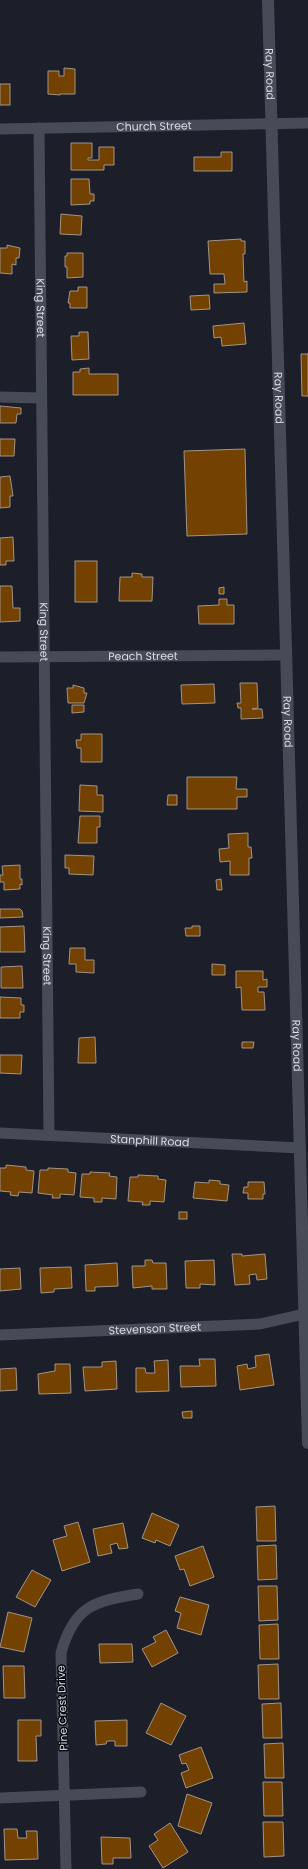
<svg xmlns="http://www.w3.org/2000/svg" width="308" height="1869" viewBox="0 0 308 1869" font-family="Poppins,sans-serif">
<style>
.building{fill:#744200;stroke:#a09489}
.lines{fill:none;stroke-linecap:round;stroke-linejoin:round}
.minor{stroke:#474a57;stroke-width:11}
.tertiary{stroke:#474a57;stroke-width:12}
.labels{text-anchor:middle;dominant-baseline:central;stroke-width:3;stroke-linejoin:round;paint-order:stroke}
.street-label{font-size:11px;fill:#dadce4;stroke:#07080d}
</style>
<rect width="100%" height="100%" fill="#1c1e29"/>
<g class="building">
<polygon points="64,68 75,69 75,94 60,94 60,95 48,94 48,71 59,71 59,76 64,76"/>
<rect x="0" y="84" width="10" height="21"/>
<polygon points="71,143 92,143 92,158 88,158 88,160 99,160 99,147 114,147 114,165 104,165 104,170 71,170"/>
<polygon points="221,152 232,152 232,171 194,171 194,157 221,157"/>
<polygon points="71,179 89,179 90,194 94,194 94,201 90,201 90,204 71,205"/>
<polygon points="61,214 82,216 81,235 60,234"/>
<polygon points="241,239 241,241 245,241 245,254 243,254 244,282 247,281 247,292 214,293 214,284 225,284 224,274 210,274 208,241"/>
<polygon points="7,245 20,248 19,258 16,258 16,265 12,264 12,274 0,273 0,248 7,248"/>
<polygon points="67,253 83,253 83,277 67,278 67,267 65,267 65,256 67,256"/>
<polygon points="78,287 87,287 87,308 70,308 70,303 68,303 70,291 78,291"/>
<polygon points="209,295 210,309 191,310 190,296"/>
<polygon points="244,323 246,344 222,346 221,337 214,338 213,326"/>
<polygon points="79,332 88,332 89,359 72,360 71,336 79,336"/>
<polygon points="301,354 308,354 308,396 302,396"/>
<polygon points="89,368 89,374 118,374 118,395 73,395 73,372 80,372 80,369"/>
<polygon points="0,406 21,408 21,414 17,414 16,423 0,423"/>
<polygon points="0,439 15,439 14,456 0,456"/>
<polygon points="245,449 247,534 187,536 184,451"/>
<polygon points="10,476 13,496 10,496 10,507 0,508 0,477"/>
<polygon points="13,537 14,561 6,561 6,565 0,565 0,538"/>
<rect x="75" y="561" width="22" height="41"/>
<polygon points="132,573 142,574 142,577 153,577 152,601 119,601 120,577 132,577"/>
<polygon points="0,586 12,586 13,608 20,608 20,621 0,622"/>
<polygon points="224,587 224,594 219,594 219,588"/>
<polygon points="219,599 227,599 227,605 234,605 234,624 199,624 198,606 219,605"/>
<polygon points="240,683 257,683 258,708 252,709 262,709 263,718 241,719 241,708 238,708 237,703 241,703"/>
<polygon points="214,684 215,703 182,704 181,685"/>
<polygon points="73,685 84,688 84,693 87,693 84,703 68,703 67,688 73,688"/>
<polygon points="72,705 84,705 84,712 72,713"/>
<polygon points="81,734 102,734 102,762 81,762 81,748 77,748 76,740 81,740"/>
<polygon points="187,777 237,777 236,789 247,789 247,797 237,797 237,809 187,809"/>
<polygon points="80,785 97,786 97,795 103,795 103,812 79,811"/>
<polygon points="168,795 177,795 177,805 167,805"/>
<polygon points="80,816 100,816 100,827 97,827 97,843 78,843"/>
<polygon points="248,833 248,847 251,847 252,858 249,858 249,875 230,875 230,861 220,862 219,849 229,848 228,834"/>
<polygon points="65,855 94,856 93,875 69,874 69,868 65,868"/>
<polygon points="20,865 20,879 22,879 22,885 20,884 20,889 4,890 4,882 0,882 0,875 3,875 2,866"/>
<polygon points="221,879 222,890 217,890 216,880"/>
<polygon points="0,909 20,909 22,911 23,917 0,918"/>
<polygon points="24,926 25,952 0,952 0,927"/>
<polygon points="192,926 200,926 200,936 186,936 185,928 192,928"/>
<polygon points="70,948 85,948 85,960 94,960 94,973 76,972 76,964 69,964"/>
<polygon points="212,964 225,965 225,975 212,975"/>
<polygon points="22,966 23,988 1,988 1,967"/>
<polygon points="236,971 263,971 263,980 267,979 267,987 258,987 258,992 264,992 265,1010 242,1010 241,987 236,988"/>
<polygon points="0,997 21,998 21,1005 24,1005 24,1012 20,1012 20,1018 0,1018"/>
<polygon points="95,1037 96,1063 78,1063 79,1038"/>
<polygon points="242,1042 254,1042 253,1048 242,1048"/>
<polygon points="0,1055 22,1055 21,1074 0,1073"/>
<polygon points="6,1165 26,1167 26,1170 34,1171 32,1193 19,1192 18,1196 10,1195 11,1192 0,1191 0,1168 6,1168"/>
<polygon points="48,1168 68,1169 68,1172 76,1173 74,1195 60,1194 60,1198 52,1198 53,1195 38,1193 40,1170 48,1170"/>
<polygon points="90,1172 110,1173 109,1176 117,1177 116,1199 102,1198 102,1202 94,1202 94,1198 80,1197 82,1174 90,1174"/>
<polygon points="138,1175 158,1176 158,1179 166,1180 164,1202 150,1201 150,1205 142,1205 143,1202 128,1201 130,1177 138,1177"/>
<polygon points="209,1180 220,1181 220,1184 229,1185 227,1201 193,1198 195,1182 209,1183"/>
<polygon points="248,1182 264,1182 265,1194 263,1194 263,1199 248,1199 248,1193 243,1193 244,1187 248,1187"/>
<rect x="179" y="1212" width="8" height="7"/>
<polygon points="232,1254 242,1254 242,1256 265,1254 267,1279 257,1280 256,1274 249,1275 250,1284 235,1285"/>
<polygon points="145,1260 152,1260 153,1263 166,1263 167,1289 152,1289 152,1286 133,1288 132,1266 145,1266"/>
<polygon points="214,1260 215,1285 200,1284 200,1288 186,1288 185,1261"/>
<polygon points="117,1263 118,1286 95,1287 95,1291 86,1291 85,1265"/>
<polygon points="71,1267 72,1288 54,1289 54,1292 41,1293 40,1268"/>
<polygon points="20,1268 21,1289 0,1291 0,1269"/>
<polygon points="269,1354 274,1385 240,1390 237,1366 247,1364 248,1369 256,1367 255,1356"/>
<polygon points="199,1359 215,1359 216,1386 181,1387 180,1366 200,1366"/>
<polygon points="168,1360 169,1391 136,1392 136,1368 145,1368 146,1373 155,1373 154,1361"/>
<polygon points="116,1361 117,1389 85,1391 83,1367 102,1367 102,1362"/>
<polygon points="55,1364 70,1364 71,1393 39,1394 38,1374 55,1371"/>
<polygon points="16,1368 17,1390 0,1391 0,1369"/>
<polygon points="192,1411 192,1418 183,1418 182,1412"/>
<polygon points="275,1506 276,1541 257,1541 256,1507"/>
<polygon points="152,1513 179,1525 170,1546 156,1540 155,1543 142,1538"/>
<polygon points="78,1522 90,1562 62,1571 53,1540 67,1536 64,1526"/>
<polygon points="123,1523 128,1548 119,1549 117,1543 110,1545 112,1553 98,1556 93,1529"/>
<polygon points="276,1545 277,1579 258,1580 257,1546"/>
<polygon points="203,1546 214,1577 190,1586 184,1569 180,1570 175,1556"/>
<polygon points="32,1570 51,1580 35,1607 16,1597"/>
<polygon points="258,1586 277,1586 278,1620 259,1621"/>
<polygon points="180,1597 209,1605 201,1635 177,1628 181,1613 175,1611"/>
<polygon points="8,1612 32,1618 24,1652 0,1647"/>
<polygon points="278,1624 279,1659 260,1659 259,1625"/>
<polygon points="166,1630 178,1653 152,1667 142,1649 156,1642 153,1637"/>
<polygon points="99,1644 132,1644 133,1662 100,1663"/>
<polygon points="278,1664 279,1699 259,1699 258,1665"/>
<polygon points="3,1666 24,1666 25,1698 4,1698"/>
<polygon points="161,1703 186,1716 171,1745 146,1733"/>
<polygon points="281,1703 282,1738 263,1738 262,1704"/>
<polygon points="18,1720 41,1720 41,1736 36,1736 37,1761 18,1761"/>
<polygon points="127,1720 127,1746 115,1746 115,1741 107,1741 106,1744 96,1745 95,1721"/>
<polygon points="283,1743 284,1778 265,1778 264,1744"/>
<polygon points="201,1747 213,1778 186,1788 181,1773 189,1770 186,1763 182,1764 179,1755"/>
<polygon points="263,1782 282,1782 283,1816 264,1816"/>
<polygon points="187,1794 212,1803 201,1834 178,1826"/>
<polygon points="263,1822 283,1822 284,1856 264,1857"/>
<polygon points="170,1823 188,1852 163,1868 149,1846 158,1840 154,1834"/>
<polygon points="4,1829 17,1829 18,1838 27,1838 26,1831 37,1831 38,1859 5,1860"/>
<polygon points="101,1837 130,1838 131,1858 113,1858 113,1864 102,1864"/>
</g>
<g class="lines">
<g class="minor">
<path id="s1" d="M39,128l10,1007"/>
<path id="s2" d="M0,129l308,-6"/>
<polyline points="0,397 41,398"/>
<path id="s3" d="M0,657l286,-2"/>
<path id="s4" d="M0,1133l300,15"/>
<path id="s5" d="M0,1335l260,-11 48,-11"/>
<polyline points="0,1798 141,1792"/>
<path d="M66,1869l-5,-216c13,-47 33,-52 77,-59"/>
</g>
<path class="tertiary" id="s6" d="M268,0l40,1443"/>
</g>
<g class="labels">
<g class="street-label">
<text stroke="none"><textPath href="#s6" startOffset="74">Ray Road</textPath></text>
<text stroke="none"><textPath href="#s2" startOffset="154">Church Street</textPath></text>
<text stroke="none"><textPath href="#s1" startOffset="180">King Street</textPath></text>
<text stroke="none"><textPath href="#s6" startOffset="398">Ray Road</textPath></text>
<text stroke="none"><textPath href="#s1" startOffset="504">King Street</textPath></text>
<text stroke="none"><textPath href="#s3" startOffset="143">Peach Street</textPath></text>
<text stroke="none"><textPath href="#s6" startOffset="722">Ray Road</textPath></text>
<text stroke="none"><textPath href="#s1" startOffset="828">King Street</textPath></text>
<text stroke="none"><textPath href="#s6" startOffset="1046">Ray Road</textPath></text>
<text stroke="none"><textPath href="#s4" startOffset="150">Stanphill Road</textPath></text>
<text stroke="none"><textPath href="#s5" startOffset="155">Stevenson Street</textPath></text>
<text transform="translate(62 1708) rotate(-92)">Pine Crest Drive</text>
</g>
</g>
</svg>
